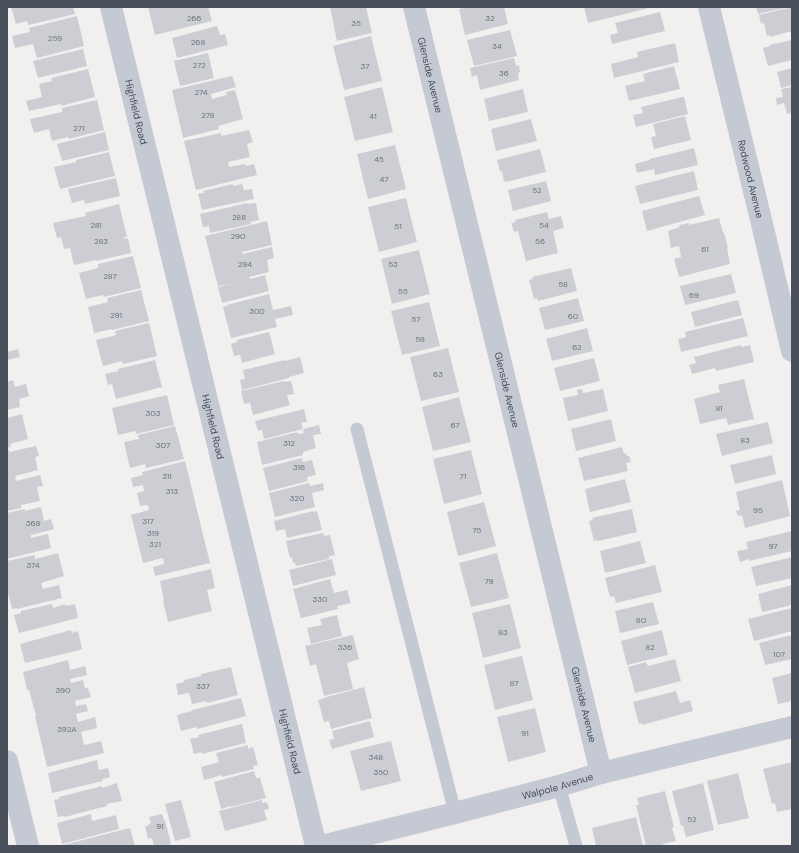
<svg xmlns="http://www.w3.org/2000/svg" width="799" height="853" viewBox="0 0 799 853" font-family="'DM Sans',sans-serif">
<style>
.building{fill:#cdced3}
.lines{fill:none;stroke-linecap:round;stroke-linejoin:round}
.lane{stroke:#c4c9d3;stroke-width:13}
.street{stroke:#c4c9d3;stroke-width:22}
.labels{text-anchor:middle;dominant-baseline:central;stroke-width:3;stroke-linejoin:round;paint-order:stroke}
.number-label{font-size:8px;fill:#6a7079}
.street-label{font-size:10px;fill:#49505b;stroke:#fff}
</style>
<rect width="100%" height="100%" fill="#f2f0ef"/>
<g class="building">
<polygon points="11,7 73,7 75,14 28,25 27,21 16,24"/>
<polygon points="148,7 208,7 212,21 155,35"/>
<polygon points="330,7 366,7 372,33 337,41"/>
<polygon points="469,7 504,7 508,24 465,35 459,9"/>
<polygon points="584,7 649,7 649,8 588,23"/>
<polygon points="756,7 785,7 785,8 758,14"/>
<polygon points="792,7 792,31 770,37 769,35 767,36 764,23 761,24 759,15"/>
<polygon points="660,12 665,31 612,44 610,35 618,33 615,23"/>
<polygon points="77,16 84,46 37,58 33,44 15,48 12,36 30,32 29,28"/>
<polygon points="217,26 220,35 225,34 228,45 177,58 172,38"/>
<polygon points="510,30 517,56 474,66 467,40"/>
<polygon points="371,36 382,81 344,90 333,46"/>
<polygon points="792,40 792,60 768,66 763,48 770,46 769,45"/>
<polygon points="675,43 679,62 614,78 611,64 638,57 637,52"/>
<polygon points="83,49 87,66 38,78 33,61"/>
<polygon points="208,53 214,78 180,86 174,61"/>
<polygon points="514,58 516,66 519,65 520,72 518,73 519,80 480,90 477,75 472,77 470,68"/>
<polygon points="674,66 680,89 629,101 625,86 645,81 643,74"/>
<polygon points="792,68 792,85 781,88 777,72"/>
<polygon points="88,69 95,97 61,106 61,104 29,111 26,101 42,97 39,84 52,81 51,78"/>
<polygon points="232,76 236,87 211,94 212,99 227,95 226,92 235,90 243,119 218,126 219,129 183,138 172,90"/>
<polygon points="382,87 393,132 355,141 344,97"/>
<polygon points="792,87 792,113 787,114 784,103 777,105 776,98 783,97 781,89"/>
<polygon points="523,89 528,112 489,121 484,99"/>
<polygon points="682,97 684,97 688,114 636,127 633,115 643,113 641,107"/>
<polygon points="97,100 104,130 69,139 68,137 52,141 49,129 34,133 30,119 62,112 62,108"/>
<polygon points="685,116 691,140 654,149 651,137 656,136 653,124"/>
<polygon points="531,119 537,141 496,151 491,129"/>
<polygon points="249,130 253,142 247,144 250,157 228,162 229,167 245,164 246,166 254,164 257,175 196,190 184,141 221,133 221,136"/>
<polygon points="105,132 109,150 62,161 57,144"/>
<polygon points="395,145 406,189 368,199 357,154"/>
<polygon points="694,148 698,165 655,175 654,169 637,173 635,164 650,160 650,159"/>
<polygon points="540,149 546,172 506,182 505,181 504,181 502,172 503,172 503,171 500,172 497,160"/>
<polygon points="109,152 115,176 60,189 54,167 76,162 76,160"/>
<polygon points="694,171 698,190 640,204 635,186"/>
<polygon points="116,178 120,196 85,204 84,200 72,203 68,189"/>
<polygon points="546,181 551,201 513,211 508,190"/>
<polygon points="233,184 233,186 242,184 244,190 252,189 254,199 202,210 198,194 204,193 203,191"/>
<polygon points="699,196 705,215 647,231 642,211"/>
<polygon points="406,198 417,242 379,252 368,207"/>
<polygon points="247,203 247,204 256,203 259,220 250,222 251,224 210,233 209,226 203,227 200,214"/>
<polygon points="119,204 127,237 124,237 124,239 128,238 131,253 96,261 96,260 74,265 70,248 64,249 61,237 57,238 53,223 86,216 85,213"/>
<polygon points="547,212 549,219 561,216 564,228 553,231 558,253 526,261 518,231 514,232 511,223 516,222 515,220"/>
<polygon points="719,218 723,233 724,233 728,248 727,248 730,264 679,277 674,259 681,257 679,246 671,248 668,231 680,227 679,225 689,223 689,225"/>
<polygon points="267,221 272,245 242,252 243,254 272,247 274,258 267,260 269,272 249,277 250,279 265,275 269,291 222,303 218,287 231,284 218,286 205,236"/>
<polygon points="419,250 430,294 392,304 381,259"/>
<polygon points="133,256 141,288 104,297 103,295 86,299 79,273 98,268 98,264"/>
<polygon points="571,268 577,291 538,301 537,298 534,299 529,280 533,279 532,277"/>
<polygon points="731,274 736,293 685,305 680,286"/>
<polygon points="141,290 149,321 112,330 112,329 94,333 88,307 108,302 107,298"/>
<polygon points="269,294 273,310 291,306 293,315 275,319 277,327 231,338 223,307 228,306 227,305"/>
<polygon points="578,298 584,321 545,330 539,308"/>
<polygon points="738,300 742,315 695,327 691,312"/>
<polygon points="429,302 440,346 402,355 391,311"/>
<polygon points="743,318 748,336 681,352 678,339 686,337 685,332"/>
<polygon points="149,323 157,356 123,364 122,361 103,366 96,340 116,335 115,331"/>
<polygon points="587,328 593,351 552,361 546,339"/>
<polygon points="269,332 275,354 242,363 240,355 234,356 231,344 237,342 237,340"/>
<polygon points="741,345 742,347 750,345 754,362 716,371 715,368 692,374 689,365 696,363 694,357"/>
<polygon points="448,348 459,392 421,401 410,357"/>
<polygon points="18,349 20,357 7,360 7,352"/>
<polygon points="300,357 304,373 289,377 289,378 242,390 240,380 245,379 243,370 285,360 285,361"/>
<polygon points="594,358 600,381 560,391 554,368"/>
<polygon points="155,360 162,387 116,399 112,384 108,385 105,374 118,371 118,369"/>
<polygon points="744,379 754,419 728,425 726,418 700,424 694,399 720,392 718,385"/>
<polygon points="13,380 15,387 26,384 29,396 19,399 20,407 7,410 7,382"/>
<polygon points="284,381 284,382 291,381 294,394 287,395 290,405 253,415 250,403 244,404 241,391"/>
<polygon points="582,389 583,393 603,389 608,411 568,421 563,398 578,395 577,390"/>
<polygon points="167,395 174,425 136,434 136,431 118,435 112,408"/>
<polygon points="459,397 471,442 433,451 422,407"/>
<polygon points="304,409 307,422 301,423 303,429 264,439 262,430 258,431 255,421"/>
<polygon points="22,414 28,439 10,444 11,447 7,448 7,418"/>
<polygon points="611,419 616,441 576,451 571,429"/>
<polygon points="768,422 773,443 722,456 716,434"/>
<polygon points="319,425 321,434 313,435 316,448 303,452 303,455 262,465 257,442 297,432 298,434 304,433 303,429"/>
<polygon points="175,426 184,459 146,468 145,464 130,468 124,442 139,439 138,435"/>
<polygon points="36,446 39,456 35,457 38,470 15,476 16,481 40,475 43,486 37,487 40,501 21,505 21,508 7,511 7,450 9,450 9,452"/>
<polygon points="622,447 624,454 626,453 627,456 629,456 631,462 626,463 628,471 584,481 578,458"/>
<polygon points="471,450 482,494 444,504 433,459"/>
<polygon points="772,455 776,474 735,484 730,465"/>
<polygon points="302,458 303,462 312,460 316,475 307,477 308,481 269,491 263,468"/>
<polygon points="185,461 210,563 155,576 153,567 164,564 163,558 143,563 131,515 149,510 148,505 140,506 137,493 144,491 143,485 133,487 131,478 143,475 142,472"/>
<polygon points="625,479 631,502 590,512 585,489"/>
<polygon points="782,480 790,516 745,528 742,515 738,516 736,511 740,510 736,492"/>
<polygon points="309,483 310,486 323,483 324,490 312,493 315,507 275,517 269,493"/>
<polygon points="484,502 496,546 458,556 447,512"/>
<polygon points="41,507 44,521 51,519 54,529 31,535 31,538 48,534 51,548 7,559 7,513 25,509 25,511"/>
<polygon points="632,509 637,532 598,541 597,540 594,541 589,521 593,520 592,518"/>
<polygon points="313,511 313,512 317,511 322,530 287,538 285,529 276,531 274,521"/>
<polygon points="792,531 792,551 749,561 749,559 740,562 737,551 748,549 746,542"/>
<polygon points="323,533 324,536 330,535 335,555 329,556 329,559 296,566 295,563 293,563 292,557 290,558 286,541"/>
<polygon points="640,541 646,563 605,573 600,551"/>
<polygon points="58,553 64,576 41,583 43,589 59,585 62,598 17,609 17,608 12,609 7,589 7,561 35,555 35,559"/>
<polygon points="497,553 509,598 471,607 459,563"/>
<polygon points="792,557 792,578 756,586 751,567"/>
<polygon points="332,559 336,575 293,586 289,570"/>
<polygon points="655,565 662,592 616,603 614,596 610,597 605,578"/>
<polygon points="211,569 215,588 207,590 212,611 168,622 163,601 164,601 160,581"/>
<polygon points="330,579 334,593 347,590 351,603 337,606 338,609 301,618 293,589"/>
<polygon points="792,585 792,605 762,612 758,594"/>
<polygon points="653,602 659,624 620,633 615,611"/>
<polygon points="52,604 53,608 65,604 65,606 75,604 78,618 19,633 14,615 21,613 21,611"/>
<polygon points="510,604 521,648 483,658 472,613"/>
<polygon points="792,608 792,631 754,641 748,619"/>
<polygon points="337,615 342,636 311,644 307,628 322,625 320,619"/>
<polygon points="71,630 72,633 78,631 82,649 76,651 25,663 20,644"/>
<polygon points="662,630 668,655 627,665 621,641"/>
<polygon points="353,635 359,659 347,663 353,689 324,696 316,664 310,666 305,646"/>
<polygon points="792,635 792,659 765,665 759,643"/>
<polygon points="522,656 533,700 495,710 484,665"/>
<polygon points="675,659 681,681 635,693 628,667 646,662 648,666"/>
<polygon points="68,660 70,670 85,666 87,675 70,679 71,683 83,680 85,688 88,688 91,697 75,701 76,706 86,704 88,711 76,714 78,722 95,717 97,728 81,732 84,745 101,741 104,753 47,767 35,716 36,716 29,690 27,690 23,672"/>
<polygon points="231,667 238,695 207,703 206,701 192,704 189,693 178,695 176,684 184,682 184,680 201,676 201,674"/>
<polygon points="792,673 792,701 778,704 772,678"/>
<polygon points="364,687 372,718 331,729 329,721 324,722 318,700 323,699 323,698"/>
<polygon points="676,691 680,703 690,700 693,711 642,725 642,723 639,724 633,702"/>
<polygon points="241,698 246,716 238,718 239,718 197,729 196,727 181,731 177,715 192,711 192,710"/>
<polygon points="535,708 546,752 508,762 497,717"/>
<polygon points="370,721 374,737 332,749 329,740 334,739 332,731"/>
<polygon points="242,724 246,743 202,754 202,752 194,754 190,739 199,737 198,735"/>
<polygon points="391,741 401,781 361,791 350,751"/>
<polygon points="248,745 248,749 253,747 258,765 253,766 254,769 222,777 222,775 204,780 201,767 219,762 216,753"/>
<polygon points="97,760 99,770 108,768 110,777 102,779 103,781 52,793 48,773"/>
<polygon points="792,762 792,809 777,812 775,803 772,804 763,769"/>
<polygon points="254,771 256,778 260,778 266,798 231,807 231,806 221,809 214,782"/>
<polygon points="738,773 749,818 718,825 707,781"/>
<polygon points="117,783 122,801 107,804 107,806 72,815 73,815 65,817 64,816 58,817 54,800 59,799 59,797 102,786 102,788"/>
<polygon points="703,783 714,830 686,837 683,825 681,826 672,791"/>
<polygon points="665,791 674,827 672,828 676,841 663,844 663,846 646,846 636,805 639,805 637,798"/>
<polygon points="181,800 191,837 175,841 165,804"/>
<polygon points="262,800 262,803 267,802 269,809 264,810 267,820 225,831 219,811"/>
<polygon points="91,814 92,821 116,815 119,829 62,844 57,823"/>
<polygon points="162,814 164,820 165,820 171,844 165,846 154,846 152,838 148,839 145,826 149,825 149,824 151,823 149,817"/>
<polygon points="636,817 643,846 596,846 592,828"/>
<polygon points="130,828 135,846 63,846 63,845"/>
</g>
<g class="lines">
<g class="lane">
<polyline points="357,429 455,813"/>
<polyline points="559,786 576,846"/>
</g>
<g class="street">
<path id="s1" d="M111,7l205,839"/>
<path id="s2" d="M414,7l187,766"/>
<path id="s3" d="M709,7l54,221 29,123"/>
<polyline points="7,761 28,846"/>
<path id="s4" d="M322,846l133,-33 104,-27 42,-13 191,-46"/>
</g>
</g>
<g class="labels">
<g class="number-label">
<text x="194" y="18">266</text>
<text x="490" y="18">32</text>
<text x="356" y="23">35</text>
<text x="55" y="38">259</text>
<text x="198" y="42">268</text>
<text x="497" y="46">34</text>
<text x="199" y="65">272</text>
<text x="365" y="66">37</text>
<text x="504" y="73">36</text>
<text x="201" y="92">274</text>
<text x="208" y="115">278</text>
<text x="373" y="116">41</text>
<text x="79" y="128">271</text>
<text x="379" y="159">45</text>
<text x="384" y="179">47</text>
<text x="537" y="190">52</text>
<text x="239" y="217">288</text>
<text x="96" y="225">281</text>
<text x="544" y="225">54</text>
<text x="398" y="226">51</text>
<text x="238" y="236">290</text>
<text x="101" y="241">283</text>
<text x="540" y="241">56</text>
<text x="705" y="249">61</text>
<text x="245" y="264">294</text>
<text x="393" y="264">53</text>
<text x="110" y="276">287</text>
<text x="563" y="284">58</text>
<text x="403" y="291">55</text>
<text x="694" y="295">69</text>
<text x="257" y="311">300</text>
<text x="116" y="315">291</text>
<text x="573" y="316">60</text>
<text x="416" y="319">57</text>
<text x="420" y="339">59</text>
<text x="577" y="347">62</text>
<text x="438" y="374">63</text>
<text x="719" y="408">81</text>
<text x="153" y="413">303</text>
<text x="455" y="425">67</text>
<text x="745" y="440">83</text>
<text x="289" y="443">312</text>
<text x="163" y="445">307</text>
<text x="299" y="467">316</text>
<text x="167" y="476">311</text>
<text x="463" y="476">71</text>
<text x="172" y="491">313</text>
<text x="297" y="498">320</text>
<text x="758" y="510">95</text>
<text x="148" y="521">317</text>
<text x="33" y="523">368</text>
<text x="477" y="530">75</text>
<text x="153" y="533">319</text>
<text x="155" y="544">321</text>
<text x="773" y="546">97</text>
<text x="33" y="565">374</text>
<text x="489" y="581">79</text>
<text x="320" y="599">330</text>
<text x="641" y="620">80</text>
<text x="503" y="632">83</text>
<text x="345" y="647">336</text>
<text x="650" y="647">82</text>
<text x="779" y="654">107</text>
<text x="514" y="683">87</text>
<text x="203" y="686">337</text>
<text x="63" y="690">390</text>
<text x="67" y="729">392A</text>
<text x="525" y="733">91</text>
<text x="376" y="757">348</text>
<text x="381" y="772">350</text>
<text x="692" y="819">52</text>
<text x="160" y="826">91</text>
</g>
<g class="street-label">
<text stroke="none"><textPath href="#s2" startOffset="70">Glenside Avenue</textPath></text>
<text stroke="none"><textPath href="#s1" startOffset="108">Highfield Road</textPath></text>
<text stroke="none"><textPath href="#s3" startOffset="177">Redwood Avenue</textPath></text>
<text stroke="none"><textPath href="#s2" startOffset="394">Glenside Avenue</textPath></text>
<text stroke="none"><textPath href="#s1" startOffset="432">Highfield Road</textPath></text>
<text stroke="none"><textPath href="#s2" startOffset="718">Glenside Avenue</textPath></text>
<text stroke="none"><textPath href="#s1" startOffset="756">Highfield Road</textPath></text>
<text stroke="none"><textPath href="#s4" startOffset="243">Walpole Avenue</textPath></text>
</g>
</g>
<rect width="799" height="853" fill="none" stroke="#49505b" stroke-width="16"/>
</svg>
